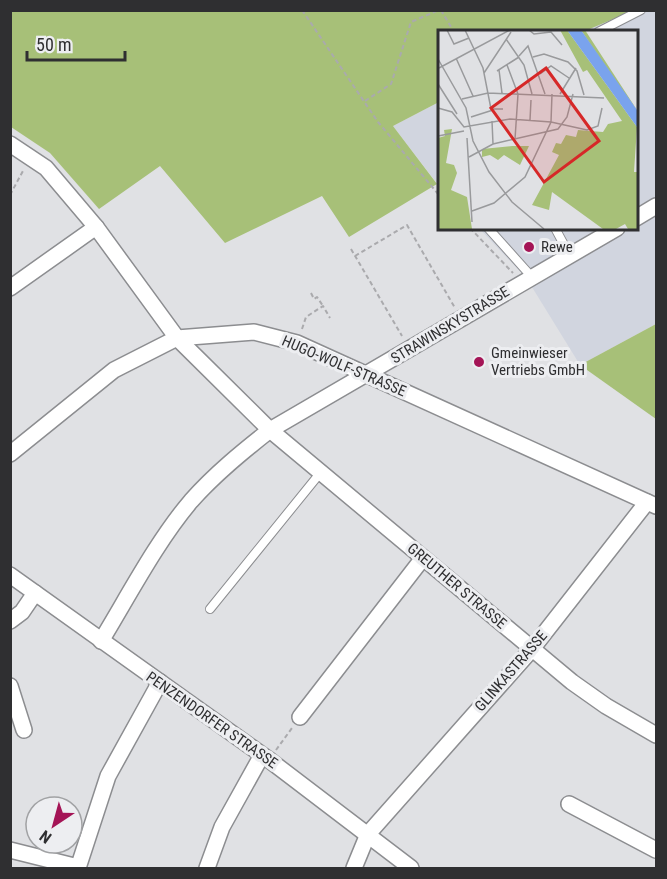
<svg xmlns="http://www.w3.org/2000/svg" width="667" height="879" viewBox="0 0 667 879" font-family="'Roboto Condensed',sans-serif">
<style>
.built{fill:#d1d5df}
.green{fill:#a7c078}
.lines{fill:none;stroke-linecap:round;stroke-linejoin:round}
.lane-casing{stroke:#8c8d90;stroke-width:10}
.street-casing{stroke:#8c8d90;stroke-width:18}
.path{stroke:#aaaaad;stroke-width:2;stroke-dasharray:4.5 3;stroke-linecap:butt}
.lane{stroke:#fff;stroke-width:8}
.street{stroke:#fff;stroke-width:15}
.poi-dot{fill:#a41456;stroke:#edeef1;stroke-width:2}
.labels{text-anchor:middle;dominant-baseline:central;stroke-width:6;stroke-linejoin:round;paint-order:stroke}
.poi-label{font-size:15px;fill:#2f2f31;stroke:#edeef1;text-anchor:start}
.street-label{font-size:15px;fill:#2f2f31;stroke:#edeef1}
.inset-road{fill:none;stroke:#999a9c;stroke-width:1.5}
.view{fill:#d62828;fill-opacity:0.15;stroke:#d62828;stroke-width:3}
.inset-edge{fill:none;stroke:#2f2f31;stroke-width:3}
</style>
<rect width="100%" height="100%" fill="#e0e1e4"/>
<g class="built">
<polygon points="632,11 656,11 656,324 580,365 527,279 479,228 636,228 636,32 585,31"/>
<polygon points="439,102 439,186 393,126"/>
</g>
<g class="green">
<polygon points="10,11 632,11 585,31 439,32 439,102 393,126 437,184 349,237 322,196 225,243 160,166 99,209 50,153 11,127"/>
<polygon points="656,324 656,419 580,365"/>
</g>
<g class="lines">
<defs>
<g id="lane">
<polyline points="598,32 641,10"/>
<polyline points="488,228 531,276"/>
<polyline points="555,228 569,254"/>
<polyline points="210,609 321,472"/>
</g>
<g id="street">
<polyline points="10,144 46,168 96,227 177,338 270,430 572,682 606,706 656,735"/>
<polyline points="636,218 656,206"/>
<polyline points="10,288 96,227"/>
<polyline points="10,454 114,370 177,338 254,332 297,343 656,506"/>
<polyline points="10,575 268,759 411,868"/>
<polyline points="10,621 22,612 35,593"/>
<path d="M101,641c28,-46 56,-100 90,-140 24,-27 51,-49 79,-71l347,-202"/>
<polyline points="10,686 24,730"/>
<polyline points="300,717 423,558"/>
<polyline points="569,804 656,850"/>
<polyline points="10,850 78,867"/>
<polyline points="78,868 108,776 160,682"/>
<polyline points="207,868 222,827 262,755"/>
<polyline points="354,868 368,834 532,649 647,502"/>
</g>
</defs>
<use href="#lane" class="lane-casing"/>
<use href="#street" class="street-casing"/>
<g class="path">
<polyline points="302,10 378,122 439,195"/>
<polyline points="441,10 454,32"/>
<polyline points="10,13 13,10"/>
<polyline points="365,101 391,84 411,22 439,10"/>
<polyline points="10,195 24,169"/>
<polyline points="470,228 513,273"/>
<polyline points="351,249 402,336"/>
<polyline points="355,256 407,225 455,308"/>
<polyline points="311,293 314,299 317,297 323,306"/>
<polyline points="302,329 306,317 323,306 330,318"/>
<polyline points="276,750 292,728"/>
</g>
<use href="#lane" class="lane"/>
<use href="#street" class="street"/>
</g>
<g class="poi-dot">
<circle cx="529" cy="247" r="6"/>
<circle cx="479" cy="362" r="6"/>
</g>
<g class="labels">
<g class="poi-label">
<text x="541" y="247">Rewe</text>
<text x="491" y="353">Gmeinwieser<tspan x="491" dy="17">Vertriebs GmbH</tspan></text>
</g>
<g class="street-label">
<text transform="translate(450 325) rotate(-31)">STRAWINSKYSTRASSE</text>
<text transform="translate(344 366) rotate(23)">HUGO-WOLF-STRASSE</text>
<text transform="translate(457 586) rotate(40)">GREUTHER STRASSE</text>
<text transform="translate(511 671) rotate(-49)">GLINKASTRASSE</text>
<text transform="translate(212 720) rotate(35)">PENZENDORFER STRASSE</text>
</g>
</g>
<g transform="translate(438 30)">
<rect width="200" height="200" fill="#e0e1e4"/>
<path d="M122,0h7l70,97 -3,45h3v57h-9l-3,-5 -9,5h-13l-51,-37 -3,18 -17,-5 27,-50 -7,-3 4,-9 5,1 5,-9 10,2 2,-7 25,2 5,-8 14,-3 -35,-51 -4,2zM143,0h4l52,80 -25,-33zM14,99l-6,34 8,2 3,8 -6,17 16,7 5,32h-34v-91l7,-2 -1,-6zM74,116h17l-9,19 -16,-10 -6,5 -8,-5 -8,2v-8z" fill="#a7c078"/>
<path d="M129,0h14l56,80v17z" fill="#7aa3ed"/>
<path class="inset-road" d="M9,0l7,14 15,-6M27,0l18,38 8,41h12M91,0l5,4 17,-2 11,13M68,9l18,26 8,29M81,26l9,-10 17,48M95,27l11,-3 24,8 9,9 7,24M18,28l17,38M0,29l28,49 7,33 16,31 23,30 32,27M69,35l11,29 -3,45M1,38l71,-38M61,40l3,23M59,41l22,-14M46,43l27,-41M102,44l11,-8 18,12M0,54l19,30M122,64l16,-26M24,69l26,-6 116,5M0,78l14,4 12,15 46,-8 41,3 36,8 11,-4 4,-18M33,87l22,-7M92,90l1,-20M54,91l1,23M0,106l26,-5M29,108l5,84M31,127l24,-13 65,-15 9,-12 6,-23M34,181l22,-8 31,-26 26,-55 1,-28"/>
<path class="view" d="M108,38l53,73 -55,41 -53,-74z"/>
<rect width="200" height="200" class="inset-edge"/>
</g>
<rect width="667" height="879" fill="none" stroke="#2f2f31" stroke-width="24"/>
<g transform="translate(54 825) rotate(216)"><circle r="28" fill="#edeef1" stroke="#a1a2a4" stroke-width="1.5"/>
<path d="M0-4.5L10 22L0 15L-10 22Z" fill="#a41456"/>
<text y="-9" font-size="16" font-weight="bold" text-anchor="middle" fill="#2f2f31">N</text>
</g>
<path d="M27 51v9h98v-9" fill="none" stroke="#2f2f31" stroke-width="3"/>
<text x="36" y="51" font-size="18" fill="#2f2f31" stroke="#edeef1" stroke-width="4.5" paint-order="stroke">50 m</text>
</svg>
